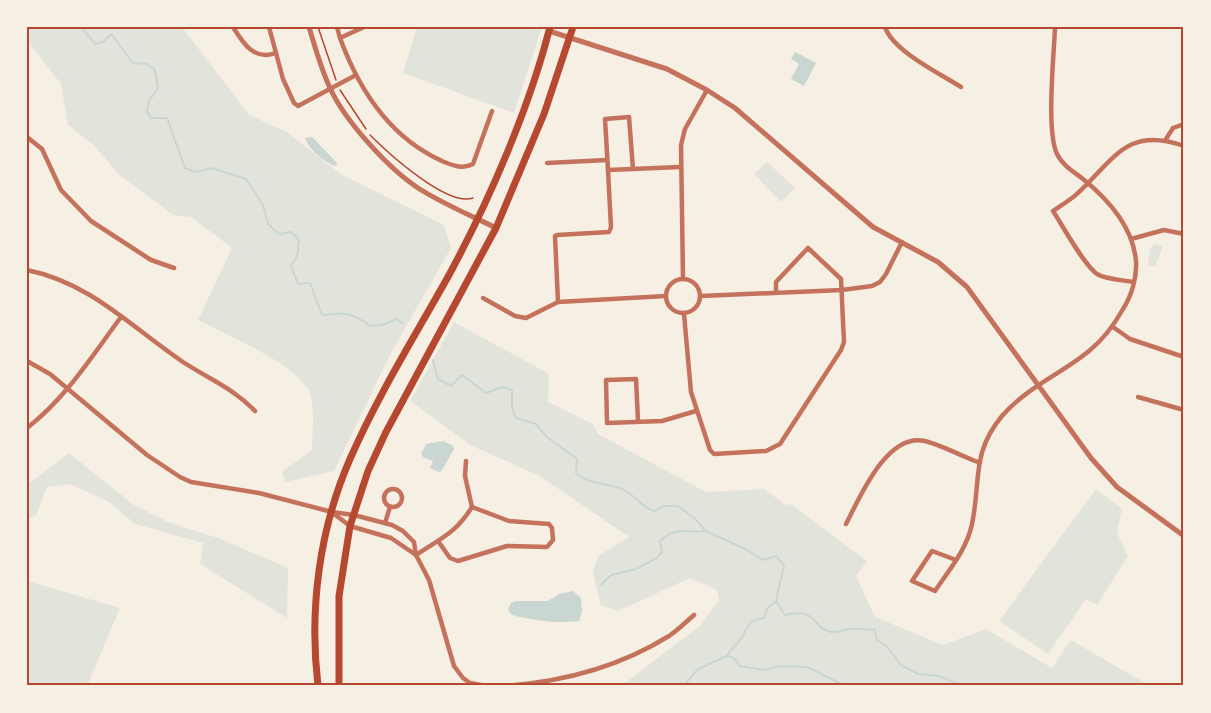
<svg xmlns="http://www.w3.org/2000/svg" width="1211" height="713" viewBox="0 0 1211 713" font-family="'IBM Plex Serif',serif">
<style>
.green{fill:#e2e4dc}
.water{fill:#c9d6d2}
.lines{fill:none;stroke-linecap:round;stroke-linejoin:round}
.stream{stroke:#c9d6d2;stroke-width:2}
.path{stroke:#b5482f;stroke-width:1.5}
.minor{stroke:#c5725c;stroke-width:4.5}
.tertiary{stroke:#c5725c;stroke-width:5}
.primary{stroke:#b5482f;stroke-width:7}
.neatline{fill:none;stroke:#b5482f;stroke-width:2}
</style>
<rect width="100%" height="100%" fill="#f6efe4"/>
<g class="green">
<path d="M27,27h155l67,88 36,16 57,44 102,50 7,23 -60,105 -57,118 -49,11 -3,-10 30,-22c0,-17 4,-47 -4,-61 -18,-28 -79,-53 -110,-69l34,-72 -41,-31 -18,-2 -55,-41 -24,-29 -26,-20 -7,-41 -34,-44z"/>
<polygon points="417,27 542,27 514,113 403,73"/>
<polygon points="767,162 795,188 781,202 754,174"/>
<path d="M1155,244l7,2c0,8 -5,13 -7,21l-7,-1 2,-18z"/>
<polygon points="454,322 549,374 548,402 593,424 598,434 706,492 764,489 787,506 790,503 867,561 856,576 875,617 943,645 986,629 1052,668 1071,640 1150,686 621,686 701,625 719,600 717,590 690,578 618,611 601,605 593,573 598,556 629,537 540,476 472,446 410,401"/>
<polygon points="69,453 134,505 168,522 221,539 288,568 287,618 200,564 203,543 135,524 109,502 70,484 47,487 36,516 27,518 27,485"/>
<polygon points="1096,489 1122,509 1117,533 1128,556 1097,605 1086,599 1048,654 999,621"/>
<polygon points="27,581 120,608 87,686 27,686"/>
</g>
<g class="water">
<polygon points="795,52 816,63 804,86 791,79 799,64 791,59"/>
<path d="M312,137l26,27 -3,2c-12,-5 -25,-15 -30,-28z"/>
<polygon points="443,441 452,445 454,449 442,470 439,472 430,468 433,461 423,457 421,454 426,444"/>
<path d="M573,591l8,7 1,14 -3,9c-22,3 -46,-1 -67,-6l-4,-5 3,-7 5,-2h32l11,-7z"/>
</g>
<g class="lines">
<g class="stream">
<path d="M81,27l14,17 8,-2 8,-8 22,29 14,1 8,6 3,18 -9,13 -2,10 4,7h16l18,50 11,4 16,-4 34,11 17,26 5,19 11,10 12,-2 8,8 -2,17 -6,8 7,19 12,-1 12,32c23,-2 29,-4 48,11l12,-1 15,-6 6,5"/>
<path d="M433,360l5,19 13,7 11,-11 24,18 16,-6 10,3v18l4,10 20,6 11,13 30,22 -1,14c14,13 35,9 50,18 11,7 17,17 28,20l11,-5h13l15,11 13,14 41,19 16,10 13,-4 8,9 -8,36 9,14c35,-8 26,14 47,17 7,1 12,-3 19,-3 4,0 21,0 24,1l2,10 10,7 14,18 17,9 21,2 24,10"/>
<path d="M601,585l10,-10 25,-6 21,-11 5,-6 -2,-11c17,-16 26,-7 46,-10"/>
<path d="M727,656c4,-7 9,-11 13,-16 10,-14 5,-19 24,-22l3,-9 9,-8"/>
<polyline points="679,686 686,683 698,669 727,656 734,658 740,666 764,670 779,666 807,667 846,686"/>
</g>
<g class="path">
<polyline points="318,27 336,80"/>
<polyline points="340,90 366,129"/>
<path d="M370,135c18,18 77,72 103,63"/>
</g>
<g class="minor">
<path d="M233,27c10,16 21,34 43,26"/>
<polyline points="269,27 283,79 294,103 298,106 356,75"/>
<polyline points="337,27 340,38 364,27"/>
<path d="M885,27c8,24 54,46 76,60"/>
<path d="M340,38c19,52 51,100 102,123 10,4 20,9 31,3l19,-53"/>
<polyline points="27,137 42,149 61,190 91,221 151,260 174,268"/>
<polyline points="1166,139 1173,128 1184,124"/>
<polyline points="547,163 607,160"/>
<polyline points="608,170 605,119 629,117 633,169"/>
<polyline points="1131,239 1164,230 1184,234"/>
<path d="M27,270c64,13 104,57 156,92 26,17 50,26 72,49"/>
<circle cx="683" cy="296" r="17"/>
<polyline points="683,279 681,145 685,129 707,90"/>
<path d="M1134,282c-11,-2 -27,-2 -37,-8 -14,-10 -34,-48 -44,-63 9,-6 19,-12 26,-19 36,-34 49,-66 105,-46"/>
<polyline points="701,296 842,290 872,286 880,282 886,274 902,242"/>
<polyline points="483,298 515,316 526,318 558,302 666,296"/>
<polyline points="558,302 555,236 557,235 609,232 611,227 608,170 680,167"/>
<polyline points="684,314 691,392 710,450 714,454 766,451 780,444 841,350 844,342 841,279 808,248 776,282 776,292"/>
<polyline points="1113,327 1130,339 1184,357"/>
<polyline points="27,361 50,374 147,455 180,477 191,482 259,493 332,512 354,515 392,525 403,531 414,542 416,555 429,580 454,666 463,678 470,683 486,686"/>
<polyline points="1138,397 1184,410"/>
<polyline points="638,421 636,379 606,380 607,423 662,421 696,411"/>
<path d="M27,428c39,-30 65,-72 94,-111"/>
<polyline points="466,461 465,476 472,507"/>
<circle cx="393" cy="498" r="9"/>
<polyline points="334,514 350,526 391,538 416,555"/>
<polyline points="385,523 390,507"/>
<path d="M846,524c14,-27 41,-92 79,-83 19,5 36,15 53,21"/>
<path d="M416,555c25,-17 39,-21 56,-48l37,14 40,3 3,4 1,12 -6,7 -40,-1 -49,15 -8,-3 -12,-17"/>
<path d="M956,560l-24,-9 -20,30 23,10c14,-21 32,-42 37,-67 9,-42 -1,-71 30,-108 24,-28 59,-42 87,-65 15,-12 25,-26 34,-42 9,-14 14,-32 13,-48 -3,-34 -27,-61 -53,-82 -9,-7 -21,-14 -26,-25 -11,-23 -3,-99 -2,-127"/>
<path d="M504,686c58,-4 115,-19 165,-50 9,-6 17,-14 25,-21"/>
</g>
<g class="tertiary">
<path d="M309,27c6,20 12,42 21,61 15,33 58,80 88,100 25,16 52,27 78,40"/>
<polyline points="549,31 667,69 707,90 735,108 873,227 938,262 967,287 1091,458 1117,487 1184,536"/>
</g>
<g class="primary">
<path d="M318,686c-9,-76 1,-156 32,-227 28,-64 65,-123 99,-184 40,-74 80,-166 101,-248"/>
<polyline points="339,686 339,596 350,526 368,471 386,432 496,228 544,114 573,27"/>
</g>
</g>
<rect width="1211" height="713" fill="none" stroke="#f6efe4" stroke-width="57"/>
<rect x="28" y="28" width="1154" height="656" class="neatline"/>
</svg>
